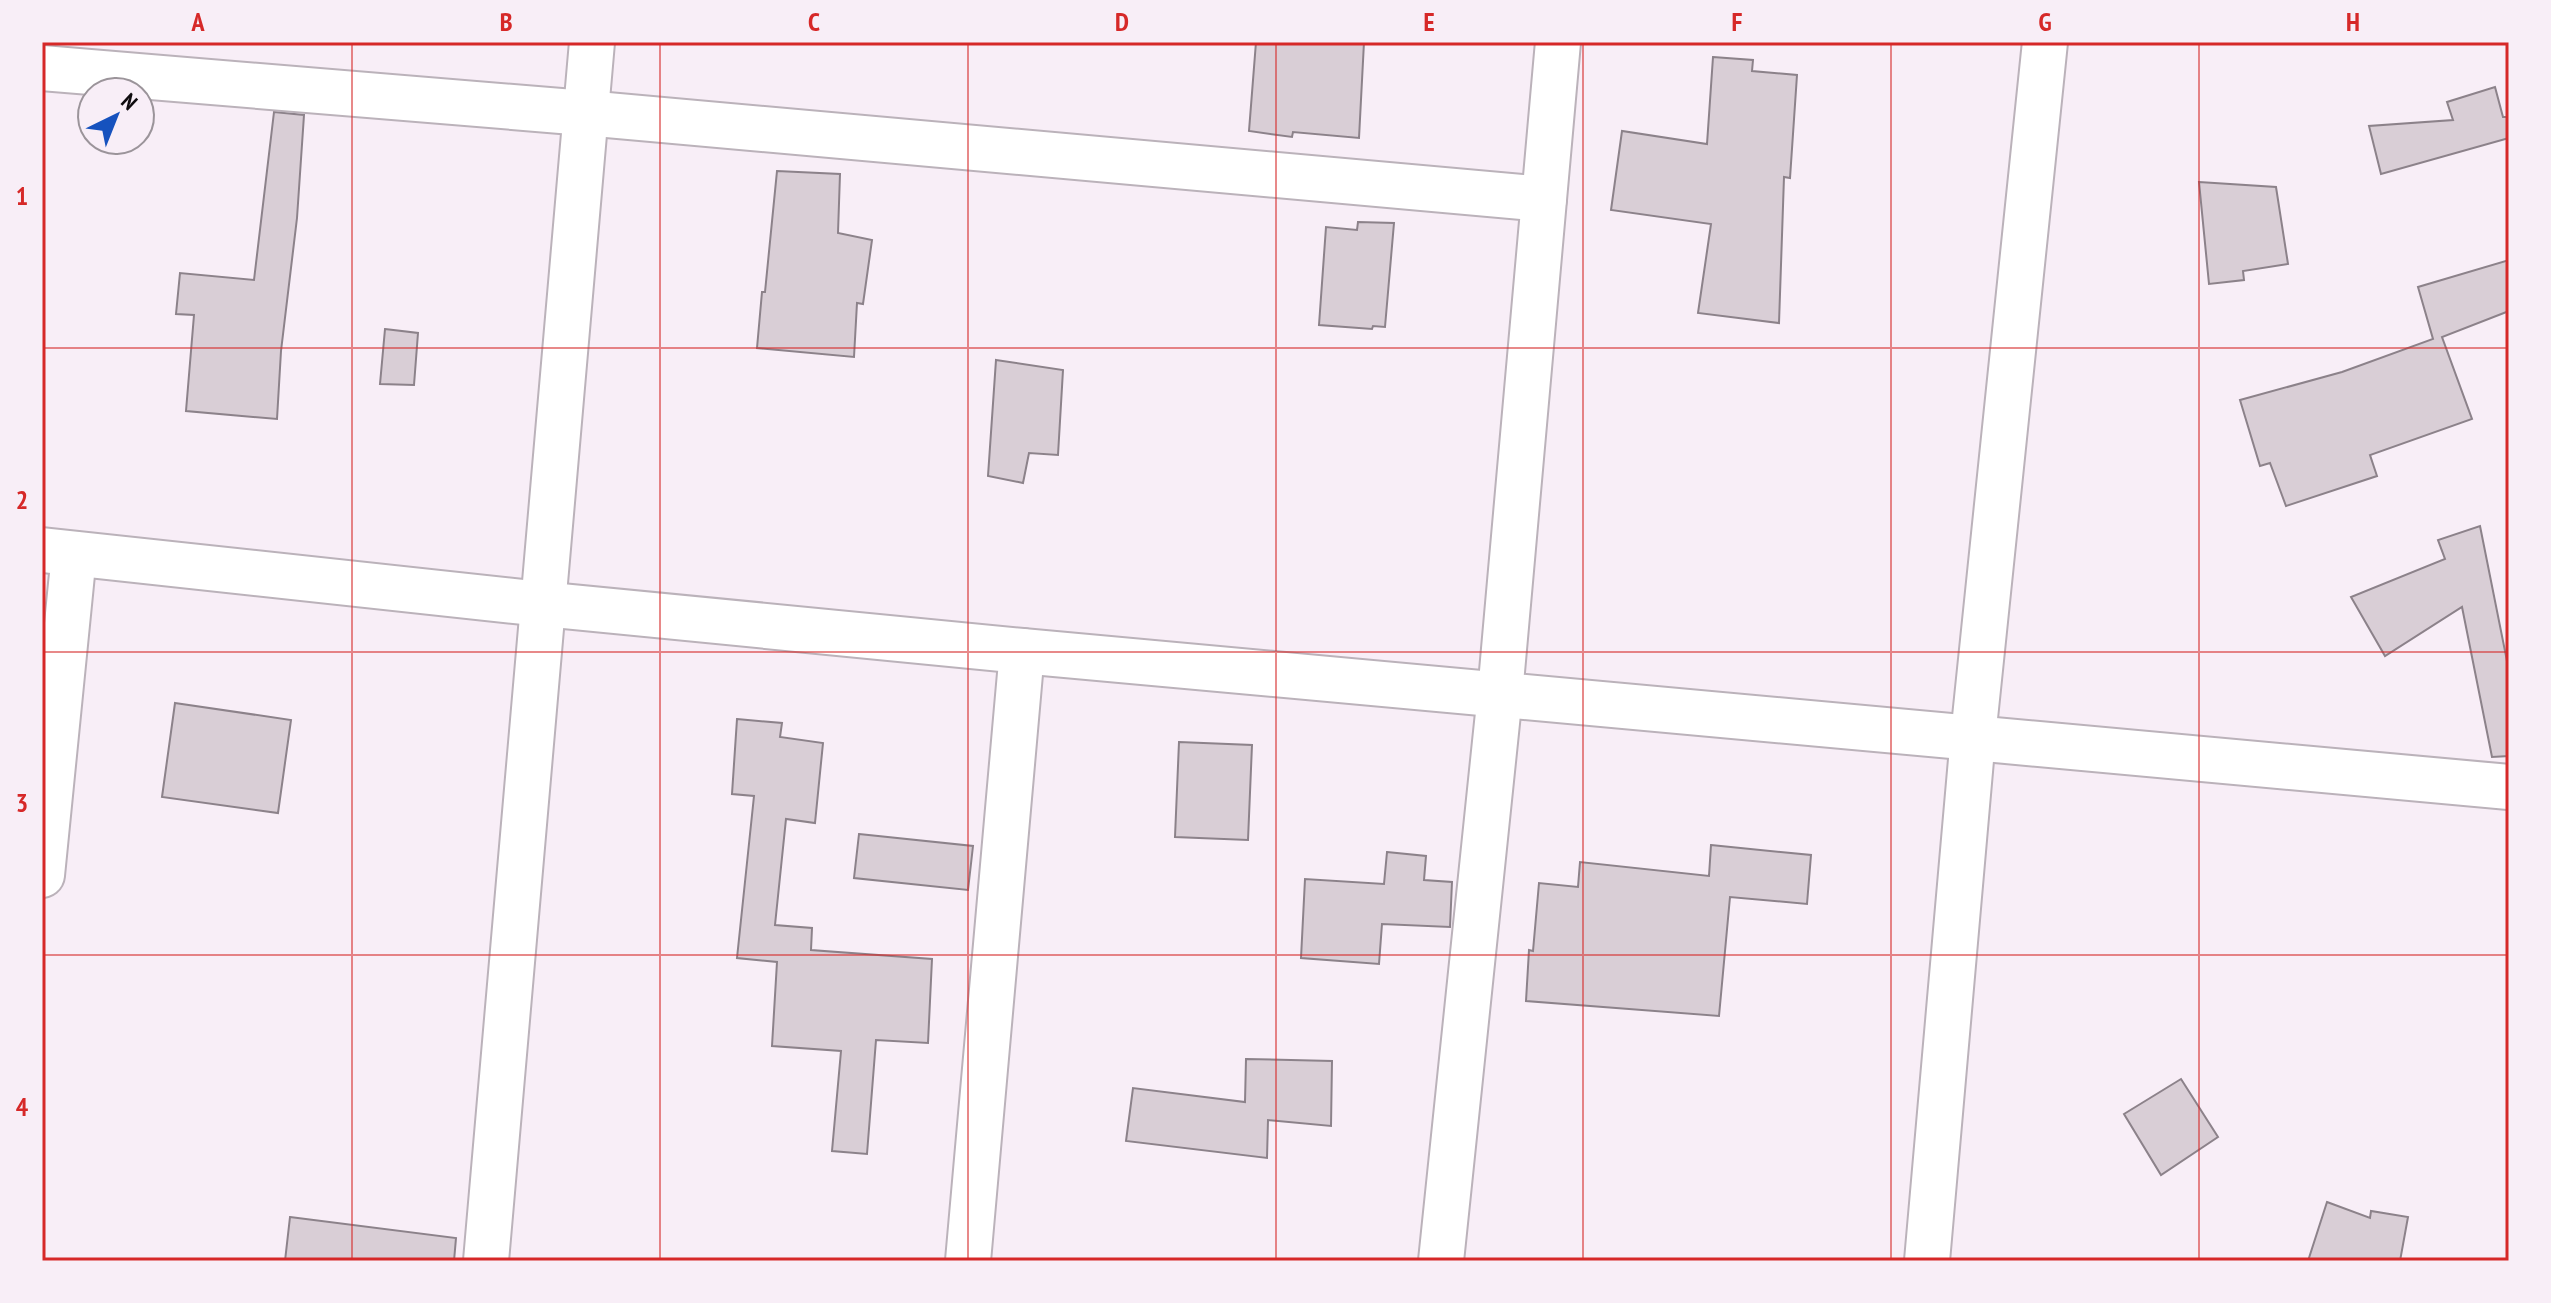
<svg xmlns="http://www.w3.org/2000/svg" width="2551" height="1303" viewBox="0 0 2551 1303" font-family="'PT Sans Narrow',sans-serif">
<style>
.building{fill:#d9ced6;stroke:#8c828a;stroke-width:2}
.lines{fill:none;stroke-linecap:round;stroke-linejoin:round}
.street-casing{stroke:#bbb2ba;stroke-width:48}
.street{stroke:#fff;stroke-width:44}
.grid{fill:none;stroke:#d62828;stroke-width:2;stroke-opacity:0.55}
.neatline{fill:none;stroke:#d62828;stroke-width:3}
.grid-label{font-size:26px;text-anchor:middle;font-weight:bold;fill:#d62828}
</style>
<rect width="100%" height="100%" fill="#f8eef7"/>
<g class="building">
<polygon points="1256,42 1364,42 1359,138 1293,132 1292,137 1249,131"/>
<polygon points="1713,57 1753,60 1752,71 1797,75 1790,178 1784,177 1779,323 1698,313 1711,224 1611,210 1622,131 1707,144"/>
<polygon points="2495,87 2503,117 2509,117 2509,138 2381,174 2369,126 2453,120 2447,102"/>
<polygon points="274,112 304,115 297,218 281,351 277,419 186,411 194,315 176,314 180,273 254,280"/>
<polygon points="777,171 840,174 838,233 872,240 863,304 857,303 854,357 757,348 762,292 765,292"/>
<polygon points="2199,182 2276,187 2288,264 2243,271 2244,280 2209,284"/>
<polygon points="1358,222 1394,223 1385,327 1373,326 1372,329 1319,325 1326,227 1357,230"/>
<polygon points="2509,260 2509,311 2442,337 2472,419 2370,455 2377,476 2286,506 2270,463 2260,466 2240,400 2342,372 2433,339 2418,287"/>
<polygon points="385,329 418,333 414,385 380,384"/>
<polygon points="996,360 1063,370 1058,455 1029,453 1023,483 988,476"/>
<polygon points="2480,526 2509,671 2509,756 2492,757 2462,607 2385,656 2351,597 2445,559 2438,540"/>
<polygon points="175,703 291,720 278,813 162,797"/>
<polygon points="737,719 782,723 780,737 823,743 815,823 786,819 775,925 812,928 811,950 932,959 928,1043 876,1040 867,1154 832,1151 841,1051 772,1046 777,962 737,958 754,796 732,794"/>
<polygon points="1179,742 1252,745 1248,840 1175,837"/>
<polygon points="859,834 973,846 968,890 854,878"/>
<polygon points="1711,845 1811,855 1807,904 1730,897 1719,1016 1526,1001 1529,950 1533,951 1539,883 1578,887 1580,862 1709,876"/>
<polygon points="1387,852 1426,856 1424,880 1452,882 1450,927 1382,924 1379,964 1301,958 1305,879 1384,884"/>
<polygon points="1246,1059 1332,1061 1331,1126 1268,1120 1267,1158 1126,1141 1133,1088 1245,1102"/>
<polygon points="2181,1079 2218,1137 2161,1175 2124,1114"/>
<polygon points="2327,1202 2370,1218 2371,1211 2408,1217 2400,1261 2308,1261"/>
<polygon points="290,1217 456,1238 454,1261 285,1261"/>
</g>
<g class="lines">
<defs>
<g id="street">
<polyline points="42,68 585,113 1544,199"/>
<polyline points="42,550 542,604 1022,651 2509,787"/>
<polyline points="42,875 74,554"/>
<polyline points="486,1261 592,42"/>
<polyline points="968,1261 1022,651"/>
<polyline points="1441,1261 1500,694 1558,42"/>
<polyline points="1927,1261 1973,737 2045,42"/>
</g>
</defs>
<use href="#street" class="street-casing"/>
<use href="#street" class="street"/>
</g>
<path class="grid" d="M352,42v1219M660,42v1219M968,42v1219M1276,42v1219M1583,42v1219M1891,42v1219M2199,42v1219M42,348h2467M42,652h2467M42,955h2467"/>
<rect width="2551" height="1303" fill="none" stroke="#f8eef7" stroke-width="88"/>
<g transform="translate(116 116) rotate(43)"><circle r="38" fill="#f8eef7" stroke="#9b949a" stroke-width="2"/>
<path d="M0-6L14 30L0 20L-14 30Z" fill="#1652be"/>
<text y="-12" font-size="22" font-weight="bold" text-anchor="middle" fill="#0f0c0f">N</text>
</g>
<rect x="44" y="44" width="2463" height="1215" class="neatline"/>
<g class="grid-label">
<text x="198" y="31">A</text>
<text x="506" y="31">B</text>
<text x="814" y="31">C</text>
<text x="1122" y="31">D</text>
<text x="1429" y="31">E</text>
<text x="1737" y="31">F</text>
<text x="2045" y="31">G</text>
<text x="2353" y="31">H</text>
<text x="22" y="205">1</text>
<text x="22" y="509">2</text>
<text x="22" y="812">3</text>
<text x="22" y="1116">4</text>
</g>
</svg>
